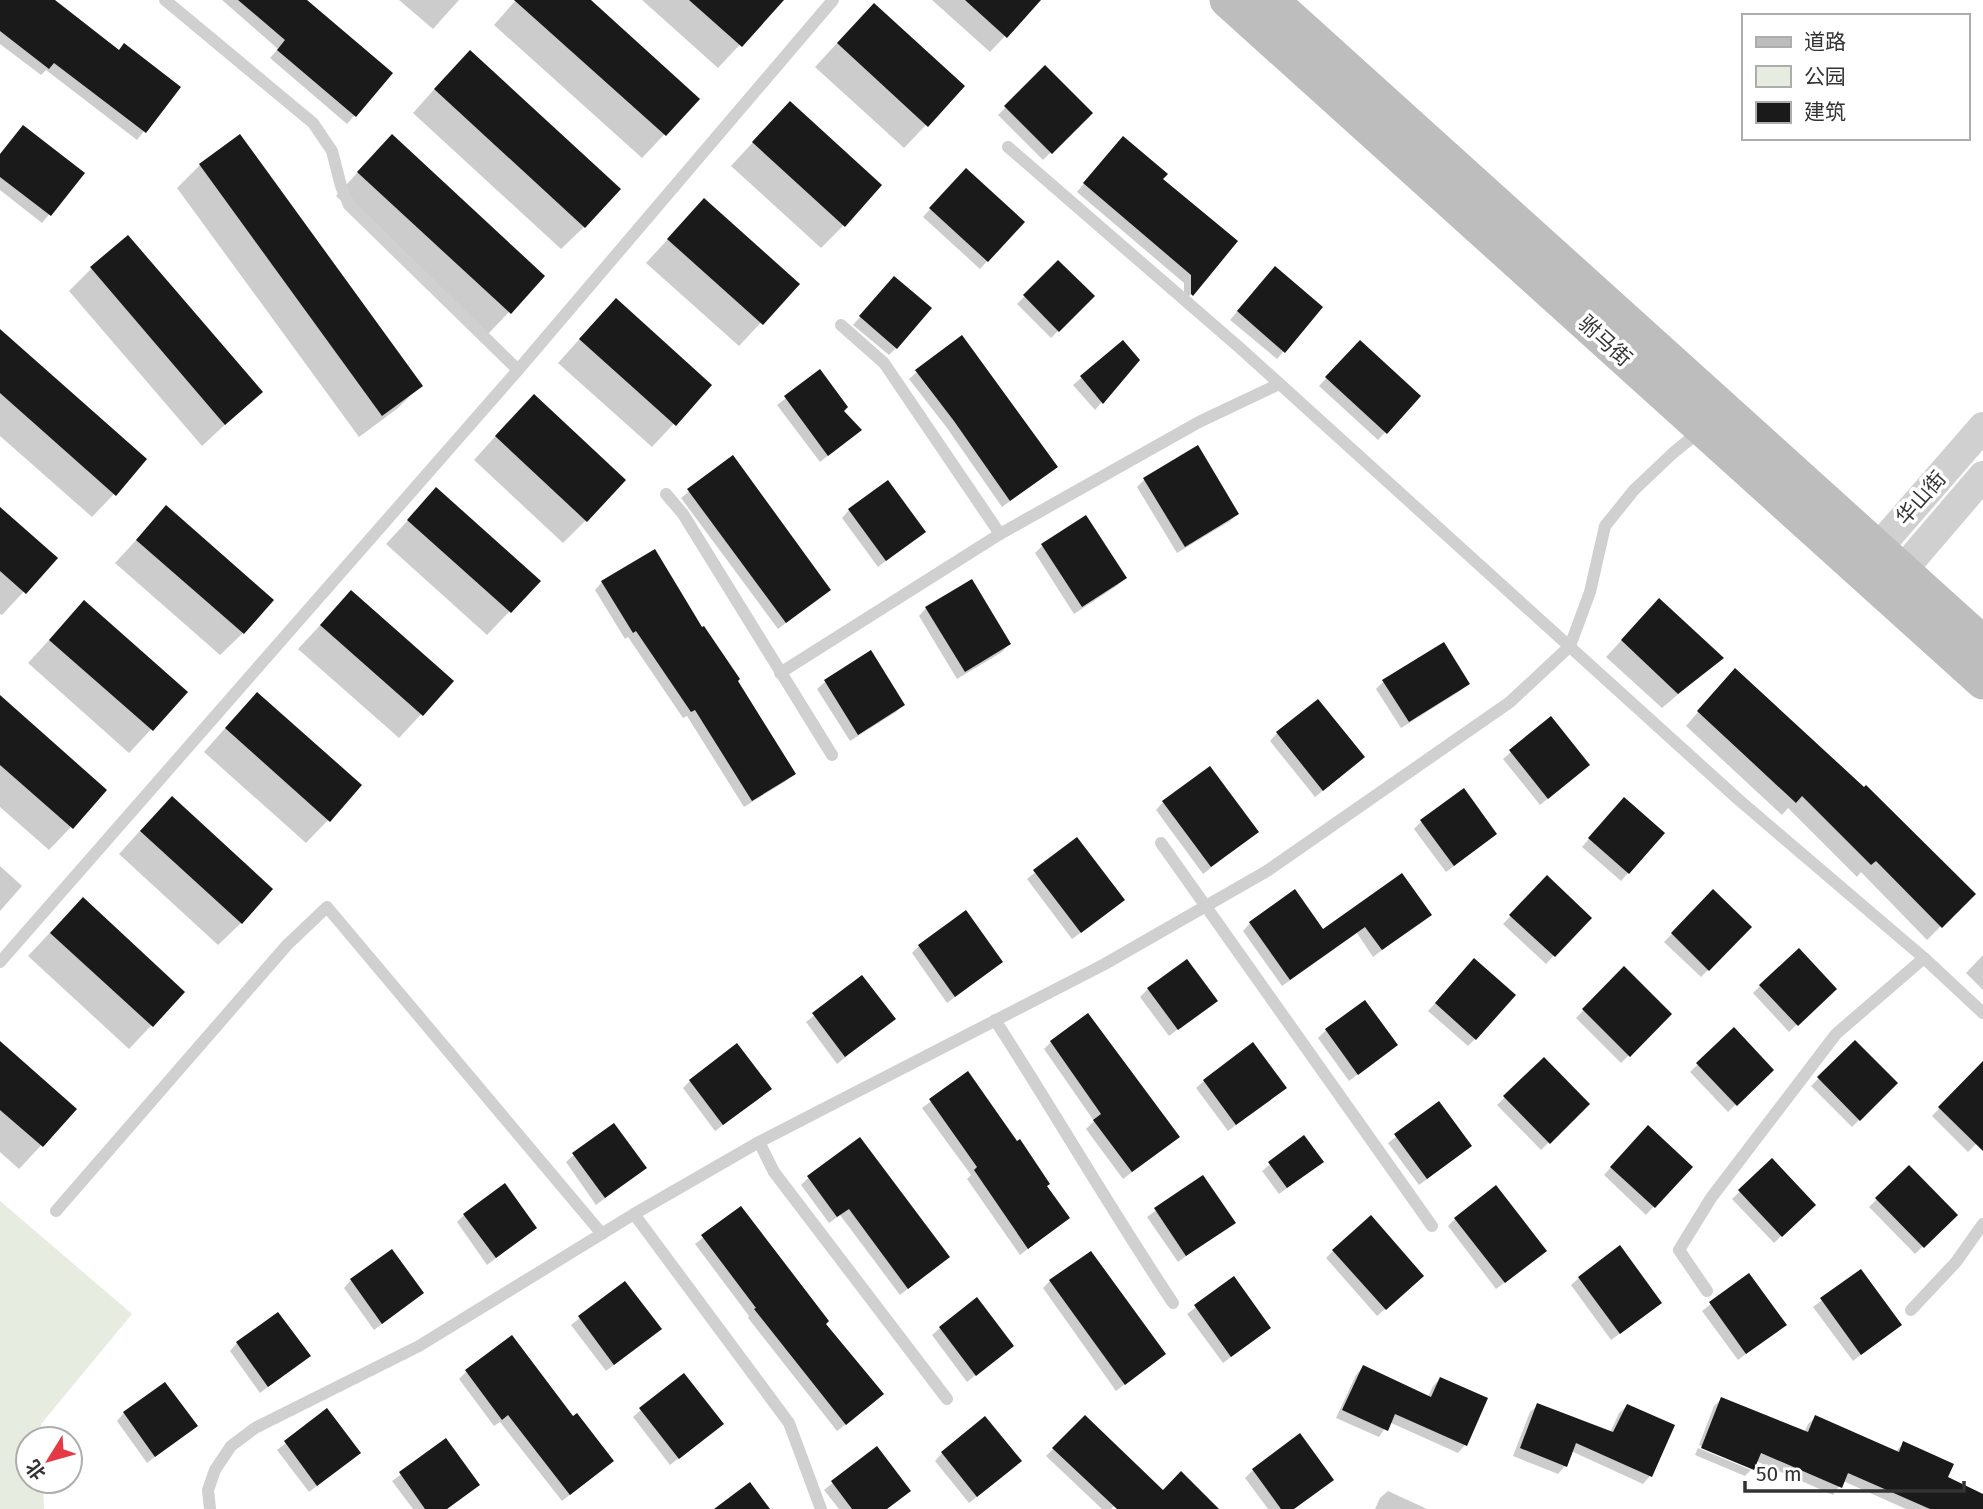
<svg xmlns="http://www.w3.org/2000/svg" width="1983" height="1509" viewBox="0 0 1983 1509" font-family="'Fira Sans','Noto Sans SC',sans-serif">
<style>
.green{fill:#e6ecdf}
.shadow{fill:#0003}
.building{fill:#1a1a1a}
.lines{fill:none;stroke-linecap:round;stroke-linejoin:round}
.service{stroke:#d0d0d0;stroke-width:12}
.tertiary{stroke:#d0d0d0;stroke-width:30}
.secondary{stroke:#bdbdbd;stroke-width:35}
.labels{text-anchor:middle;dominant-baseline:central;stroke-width:7;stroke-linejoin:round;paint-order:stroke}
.street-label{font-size:21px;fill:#333;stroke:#fff}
</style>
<rect width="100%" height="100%" fill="#fff"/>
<polygon class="green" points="0,1201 132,1314 41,1424 41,1439 28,1439 28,1481 43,1481 44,1509 0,1509"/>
<g class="shadow">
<polygon points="5,0 52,0 118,51 179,87 137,140 46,70 41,75 0,44 0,7"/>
<polygon points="222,0 293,0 391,74 347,124 270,58 278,49"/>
<polygon points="399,0 459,0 433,29"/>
<polygon points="516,0 588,0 698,99 642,158 494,25"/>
<polygon points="642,0 763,0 773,9 718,68"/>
<polygon points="932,0 1039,0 990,52"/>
<polygon points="851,28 963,86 904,148 815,67"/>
<polygon points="1045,68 1090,113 1043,160 998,115"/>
<polygon points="447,75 584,227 561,249 413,113"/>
<polygon points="768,126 844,225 821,248 731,166"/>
<polygon points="239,136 421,385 398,408 359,437 177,188 200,165"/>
<polygon points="1115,146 1161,179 1236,241 1184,302 1184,283 1077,192"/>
<polygon points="0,155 83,173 42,223 0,190"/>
<polygon points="370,159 509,312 487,335 336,196"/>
<polygon points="958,178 1023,222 980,269 923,217"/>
<polygon points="704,200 797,284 739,346 646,263"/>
<polygon points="1058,262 1092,296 1051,338 1017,304"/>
<polygon points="92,268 260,392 202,446 69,291"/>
<polygon points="1267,276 1284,351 1277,359 1230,320"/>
<polygon points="887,286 896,348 889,355 853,325"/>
<polygon points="594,323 710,385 652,447 558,363"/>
<polygon points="1123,342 1138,360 1095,410 1073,385"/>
<polygon points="1360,342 1419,396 1378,440 1319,386"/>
<polygon points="0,343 114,494 92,517 0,436"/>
<polygon points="820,372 842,411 860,430 820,462 777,405"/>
<polygon points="917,372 1056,467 1002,507 947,428 909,379"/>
<polygon points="511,419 586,520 563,543 474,460"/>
<polygon points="732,457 829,590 778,629 681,498"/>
<polygon points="1144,480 1237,514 1230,521 1177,553 1137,487"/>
<polygon points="436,490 538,581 487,635 386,544"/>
<polygon points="166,508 243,633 220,655 115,563"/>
<polygon points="0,510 55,558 2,615 0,614"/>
<polygon points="849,510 924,531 878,567 842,518"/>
<polygon points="1042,546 1125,578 1118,585 1074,614 1035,553"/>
<polygon points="602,582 702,630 794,773 786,781 744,807 687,716 683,718 628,637 625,639 595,590"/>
<polygon points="351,592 452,681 399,738 298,649"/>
<polygon points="84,602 186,692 129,753 28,663"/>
<polygon points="926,608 1009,644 1002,652 957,679 919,616"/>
<polygon points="1644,616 1721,658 1662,708 1606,657"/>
<polygon points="870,653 903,704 896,712 850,741 817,689 825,682"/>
<polygon points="1384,681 1468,684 1460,691 1401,728 1376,689"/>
<polygon points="1722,684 1973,894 1927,940 1861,872 1857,877 1788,808 1782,815 1686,726"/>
<polygon points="0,702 71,827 49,850 0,807"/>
<polygon points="235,717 328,820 306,843 204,752"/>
<polygon points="1550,718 1580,772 1540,805 1503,759"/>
<polygon points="1277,733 1355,765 1315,797 1270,741"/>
<polygon points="1163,802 1256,832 1203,874 1156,810"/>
<polygon points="1616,807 1663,833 1621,881 1582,847"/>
<polygon points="149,821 241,923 218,945 119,854"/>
<polygon points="1421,822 1495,834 1446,872 1414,829"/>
<polygon points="1076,839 1115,907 1072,939 1027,879"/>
<polygon points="0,866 22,886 0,911"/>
<polygon points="1547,878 1589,918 1546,964 1503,924"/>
<polygon points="1713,892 1750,927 1701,977 1664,942"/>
<polygon points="1430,914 1373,957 1357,933 1282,986 1243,931 1250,923 1323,931"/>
<polygon points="60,922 183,992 129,1049 28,956"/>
<polygon points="919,946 1001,962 947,1003 912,953"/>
<polygon points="1983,955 1983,990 1966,973"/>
<polygon points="1467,968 1475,1039 1468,1046 1428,1011"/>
<polygon points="1624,969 1670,1014 1621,1063 1576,1018"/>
<polygon points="862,978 893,1019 837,1064 806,1022"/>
<polygon points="1760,986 1835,989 1789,1032 1753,993"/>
<polygon points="1148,989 1215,1001 1169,1036 1140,997"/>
<polygon points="1326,1030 1396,1045 1349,1081 1318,1038"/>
<polygon points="1733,1030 1772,1070 1728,1112 1690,1072"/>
<polygon points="1051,1042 1170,1144 1123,1179 1086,1129 1094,1121 1044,1049"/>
<polygon points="1855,1042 1896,1083 1852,1127 1811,1086"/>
<polygon points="0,1043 75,1109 19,1169 0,1152"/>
<polygon points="1544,1059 1588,1104 1541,1150 1497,1105"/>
<polygon points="1977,1069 1983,1075 1983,1137 1968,1152 1932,1116"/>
<polygon points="968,1073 1067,1218 1020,1255 967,1179 971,1175 922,1108"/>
<polygon points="690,1081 762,1096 715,1131 683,1088"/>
<polygon points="1204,1081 1284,1088 1228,1131 1196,1088"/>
<polygon points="1438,1104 1462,1153 1419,1185 1388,1143"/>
<polygon points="1640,1135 1690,1167 1646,1215 1604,1175"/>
<polygon points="1304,1137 1322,1162 1279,1194 1262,1171"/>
<polygon points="574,1155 645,1168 596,1205 566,1162"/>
<polygon points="1772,1161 1813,1205 1774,1243 1732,1199"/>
<polygon points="1909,1167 1955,1215 1915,1254 1869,1207"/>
<polygon points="1202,1177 1233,1222 1178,1262 1147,1217"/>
<polygon points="808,1178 948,1257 900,1295 840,1215 829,1223 801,1185"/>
<polygon points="741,1208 824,1324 874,1402 837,1431 748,1318 749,1316 695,1244"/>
<polygon points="464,1215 535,1228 487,1265 457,1222"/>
<polygon points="1455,1219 1537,1258 1496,1289 1448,1226"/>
<polygon points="1333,1251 1415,1283 1377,1316 1326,1258"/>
<polygon points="1860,1271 1899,1325 1853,1361 1813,1307"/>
<polygon points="1749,1275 1784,1325 1738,1360 1702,1311"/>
<polygon points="1579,1278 1652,1310 1611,1340 1571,1285"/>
<polygon points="1233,1279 1261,1335 1223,1363 1187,1314"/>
<polygon points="351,1280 422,1293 374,1330 344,1288"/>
<polygon points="1050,1281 1164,1354 1116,1391 1043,1288"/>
<polygon points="625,1283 660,1329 606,1371 571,1325"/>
<polygon points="940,1328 1012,1346 967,1382 932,1335"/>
<polygon points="237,1343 308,1356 260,1393 230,1351"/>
<polygon points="1363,1367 1428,1397 1433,1386 1440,1379 1486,1399 1465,1445 1458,1453 1389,1422 1379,1437 1336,1418 1356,1375"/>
<polygon points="466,1372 604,1468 562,1501 500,1422 494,1426 459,1379"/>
<polygon points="1722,1399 1804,1433 1808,1424 1816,1417 1895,1452 1904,1443 1946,1478 1983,1496 1983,1509 1906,1509 1843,1481 1833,1495 1756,1461 1751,1470 1751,1467 1699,1445 1714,1406"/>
<polygon points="1538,1405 1610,1433 1619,1413 1627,1406 1673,1426 1650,1476 1643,1484 1571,1451 1565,1466 1558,1474 1513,1456 1530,1412"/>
<polygon points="641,1410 714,1431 670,1465 633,1417"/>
<polygon points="327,1411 351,1460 309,1492 277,1450"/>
<polygon points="124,1413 195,1426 147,1463 117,1421"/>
<polygon points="1085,1417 1163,1492 1216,1509 1118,1509 1115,1505 1111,1509 1102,1509 1046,1456"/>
<polygon points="446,1441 478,1485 447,1509 413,1509 392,1481"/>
<polygon points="876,1448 887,1509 839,1509 824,1490"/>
<polygon points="1698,1448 1751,1470 1745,1476 1695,1455"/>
<polygon points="942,1453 1012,1469 969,1503 935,1461"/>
<polygon points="1253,1470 1324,1487 1294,1509 1268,1509 1245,1478"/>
<polygon points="1388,1491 1427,1509 1375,1509 1380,1498"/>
</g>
<g class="building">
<polygon points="0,0 55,0 119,50 124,43 181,87 146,133 54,63 49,69 0,31"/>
<polygon points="238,0 307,0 393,73 356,117 277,50 285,40"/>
<polygon points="514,0 591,0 700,99 666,136"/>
<polygon points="689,0 784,0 742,47"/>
<polygon points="965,0 1041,0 1007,38"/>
<polygon points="874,3 965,86 928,127 837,43"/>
<polygon points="470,50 621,189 585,228 434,89"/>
<polygon points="1045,65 1093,113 1052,154 1004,106"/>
<polygon points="790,101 882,185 845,227 752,142"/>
<polygon points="23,125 85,173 51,216 0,177 0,154"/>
<polygon points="240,134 423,386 382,416 199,164"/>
<polygon points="392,134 545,276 511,314 357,172"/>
<polygon points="1123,136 1168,174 1163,179 1238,241 1193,296 1191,294 1191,275 1083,183"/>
<polygon points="966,168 1025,222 988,262 929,208"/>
<polygon points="704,198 800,284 763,325 667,239"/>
<polygon points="128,235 263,392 225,425 90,267"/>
<polygon points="1058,260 1095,296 1059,332 1023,295"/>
<polygon points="1275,266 1323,307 1285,353 1237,311"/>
<polygon points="894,276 932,308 897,349 859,316"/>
<polygon points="616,298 712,385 676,426 579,339"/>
<polygon points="0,329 147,459 116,496 0,393"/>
<polygon points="962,335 1058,467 1010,501 954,421 915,370"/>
<polygon points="1123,340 1140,360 1103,404 1080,376"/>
<polygon points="1360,340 1421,396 1387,434 1325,377"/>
<polygon points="820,369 848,407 844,411 862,430 828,456 784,396"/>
<polygon points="534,394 626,480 587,522 495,436"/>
<polygon points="1198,445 1239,514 1185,547 1143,478"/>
<polygon points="733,455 831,590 786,623 687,489"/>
<polygon points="888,480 926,532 886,561 848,509"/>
<polygon points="436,487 541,581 511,613 407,520"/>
<polygon points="166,505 274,600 244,634 136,540"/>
<polygon points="0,507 58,558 26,594 0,571"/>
<polygon points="1086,515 1127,578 1082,607 1041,544"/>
<polygon points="655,549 702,627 704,626 740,679 738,681 796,774 752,801 695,710 691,712 636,631 633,633 601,581"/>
<polygon points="972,579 1011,644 965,672 925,607"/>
<polygon points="351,590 454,681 423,716 320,625"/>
<polygon points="1659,598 1724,658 1678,694 1621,640"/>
<polygon points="84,600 188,692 153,731 49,640"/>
<polygon points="1444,642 1470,684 1409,722 1382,680"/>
<polygon points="871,650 905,705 858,735 824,680"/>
<polygon points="1735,668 1864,787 1866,785 1976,894 1942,928 1876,861 1871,865 1802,796 1796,803 1697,711"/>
<polygon points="257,692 362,785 330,822 225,728"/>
<polygon points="0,695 107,790 73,829 0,765"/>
<polygon points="1318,699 1365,757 1323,791 1276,732"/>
<polygon points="1551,716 1590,765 1548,799 1509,750"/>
<polygon points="1210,766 1259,832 1211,867 1162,801"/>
<polygon points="1464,788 1497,834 1454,866 1420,820"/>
<polygon points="172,796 273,889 242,924 140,831"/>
<polygon points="1624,797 1665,833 1629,874 1588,838"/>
<polygon points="1077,837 1125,900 1081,933 1033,870"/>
<polygon points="1402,873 1432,915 1382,950 1365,927 1290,980 1249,922 1295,889 1323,929"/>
<polygon points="1547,875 1592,918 1555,957 1509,915"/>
<polygon points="1713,889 1752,927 1709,971 1671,933"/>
<polygon points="83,897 185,992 153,1027 50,933"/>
<polygon points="966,910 1003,962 955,997 918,945"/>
<polygon points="1799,948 1837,989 1798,1026 1759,985"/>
<polygon points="1474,958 1516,995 1476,1040 1435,1003"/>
<polygon points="1187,959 1218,1001 1178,1030 1147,988"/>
<polygon points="1624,966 1672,1014 1630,1057 1582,1009"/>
<polygon points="862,975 896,1019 845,1057 812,1013"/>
<polygon points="1365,1000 1398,1045 1358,1075 1325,1029"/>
<polygon points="1088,1013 1180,1137 1132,1172 1093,1120 1101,1114 1050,1041"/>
<polygon points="1734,1027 1774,1070 1737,1106 1696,1063"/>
<polygon points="1855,1040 1898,1083 1860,1121 1817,1077"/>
<polygon points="0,1041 77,1109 43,1147 0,1110"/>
<polygon points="1253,1042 1287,1088 1236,1125 1203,1080"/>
<polygon points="737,1043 772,1089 723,1125 689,1080"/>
<polygon points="1544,1057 1590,1104 1550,1144 1503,1096"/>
<polygon points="1983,1061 1983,1151 1938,1107"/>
<polygon points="968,1071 1017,1141 1020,1139 1050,1184 1047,1186 1070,1218 1028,1249 974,1170 977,1167 929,1099"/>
<polygon points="1439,1101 1472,1146 1427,1179 1394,1134"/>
<polygon points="614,1123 647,1168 605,1198 572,1153"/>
<polygon points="1648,1125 1693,1167 1655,1208 1610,1167"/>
<polygon points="1304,1135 1324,1162 1287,1188 1268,1162"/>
<polygon points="860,1137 950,1257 908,1289 849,1209 837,1217 807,1176"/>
<polygon points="1772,1158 1816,1205 1782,1237 1738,1190"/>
<polygon points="1909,1165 1958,1215 1924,1248 1875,1198"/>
<polygon points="1203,1175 1236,1223 1186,1256 1154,1208"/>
<polygon points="505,1183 537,1228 496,1258 463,1214"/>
<polygon points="1496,1185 1547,1251 1505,1283 1454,1218"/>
<polygon points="741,1206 829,1321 826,1324 884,1394 846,1425 754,1309 756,1308 701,1235"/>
<polygon points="1371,1215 1424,1276 1386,1310 1332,1250"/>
<polygon points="1620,1245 1662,1303 1620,1334 1578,1277"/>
<polygon points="392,1249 424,1293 382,1324 350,1279"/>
<polygon points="1091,1251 1166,1354 1125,1385 1049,1280"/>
<polygon points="1861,1269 1902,1325 1861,1355 1820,1298"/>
<polygon points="1749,1273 1787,1325 1746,1354 1709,1302"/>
<polygon points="1234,1276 1271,1328 1231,1357 1194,1305"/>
<polygon points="625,1281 662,1329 614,1365 578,1316"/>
<polygon points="977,1297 1014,1346 976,1376 939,1327"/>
<polygon points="278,1312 311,1356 268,1387 236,1342"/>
<polygon points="512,1335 573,1416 577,1413 614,1461 570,1495 508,1415 502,1420 465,1370"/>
<polygon points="1363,1365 1431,1397 1440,1377 1488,1398 1467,1446 1395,1414 1388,1431 1342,1410"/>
<polygon points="684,1373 724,1424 679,1459 639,1408"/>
<polygon points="165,1382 198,1426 155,1457 123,1412"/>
<polygon points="1721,1397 1808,1432 1815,1415 1899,1452 1903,1441 1954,1464 1948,1477 1983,1494 1983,1509 1930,1509 1848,1473 1842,1488 1761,1453 1754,1470 1701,1448"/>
<polygon points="1537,1403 1613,1432 1627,1404 1675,1425 1652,1477 1576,1443 1567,1467 1520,1448"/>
<polygon points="327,1408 361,1453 317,1486 284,1441"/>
<polygon points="1085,1415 1163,1490 1181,1471 1219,1509 1117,1509 1052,1448"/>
<polygon points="985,1416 1022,1461 977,1497 941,1452"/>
<polygon points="1300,1433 1334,1480 1294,1509 1281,1509 1252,1469"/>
<polygon points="446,1438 480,1485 447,1509 425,1509 399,1472"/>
<polygon points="877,1446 911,1491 887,1509 852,1509 831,1481"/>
<polygon points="750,1482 770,1509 714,1509"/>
</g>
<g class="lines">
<g class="service">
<polyline points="165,0 313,123 332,151 341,186 349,205 518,370"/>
<polyline points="1008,147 1240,348 1739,800 1924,958 1983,1013"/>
<polyline points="841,325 884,363 1000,534"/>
<polyline points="666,494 683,514 832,755"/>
<polyline points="780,673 1000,534 1199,422 1279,384"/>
<polyline points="1161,843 1432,1226"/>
<polyline points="0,962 518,370 833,0"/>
<path d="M995,1020c60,93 116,190 178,283"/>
<polyline points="759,1142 774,1172 947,1399"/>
<polyline points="56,1211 287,945 327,907 602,1234"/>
<polyline points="634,1214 789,1423 821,1509"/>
<polyline points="1707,1291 1679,1250 1711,1198 1836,1034 1924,958"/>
<polyline points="1911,1310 1956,1262 1983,1224"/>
<polyline points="210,1509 208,1490 215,1470 231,1446 255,1428 419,1346 634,1214 759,1142 1103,965 1267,871 1510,702 1570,646 1590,592 1605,526 1634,490 1673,453 1700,431"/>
</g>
<g class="tertiary">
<polyline points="1864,564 1983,427"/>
<polyline points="1888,587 1983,476"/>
</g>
<g class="secondary">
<polyline points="1227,0 1983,682"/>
<polyline points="1271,0 1983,643"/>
</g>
</g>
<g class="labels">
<g class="street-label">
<text transform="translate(1605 341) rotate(42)">驸马街</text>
<text transform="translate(1921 498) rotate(-49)">华山街</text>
</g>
</g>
<rect x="1742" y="14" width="228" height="126" fill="#ffffff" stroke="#adadad" stroke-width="2"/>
<rect x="1756" y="37" width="35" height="10" fill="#bdbdbd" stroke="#adadad" stroke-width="2"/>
<text x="1804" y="49" font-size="21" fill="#333333">道路</text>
<rect x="1756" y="66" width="35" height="21" fill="#e6ecdf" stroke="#adadad" stroke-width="2"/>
<text x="1804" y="84" font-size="21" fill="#333333">公园</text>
<rect x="1756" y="102" width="35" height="21" fill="#1a1a1a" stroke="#adadad" stroke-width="2"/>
<text x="1804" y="119" font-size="21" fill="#333333">建筑</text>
<g transform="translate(49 1460) rotate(233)"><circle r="33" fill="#ffffff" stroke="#adadad" stroke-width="2"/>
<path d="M0-5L12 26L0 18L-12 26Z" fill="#e63946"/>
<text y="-10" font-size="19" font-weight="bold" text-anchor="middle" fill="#333333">北</text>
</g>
<path d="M1745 1481v10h219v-10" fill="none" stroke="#333333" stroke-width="3.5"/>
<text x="1756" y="1481" font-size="21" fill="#333333" stroke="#ffffff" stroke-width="5" paint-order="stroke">50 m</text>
</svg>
